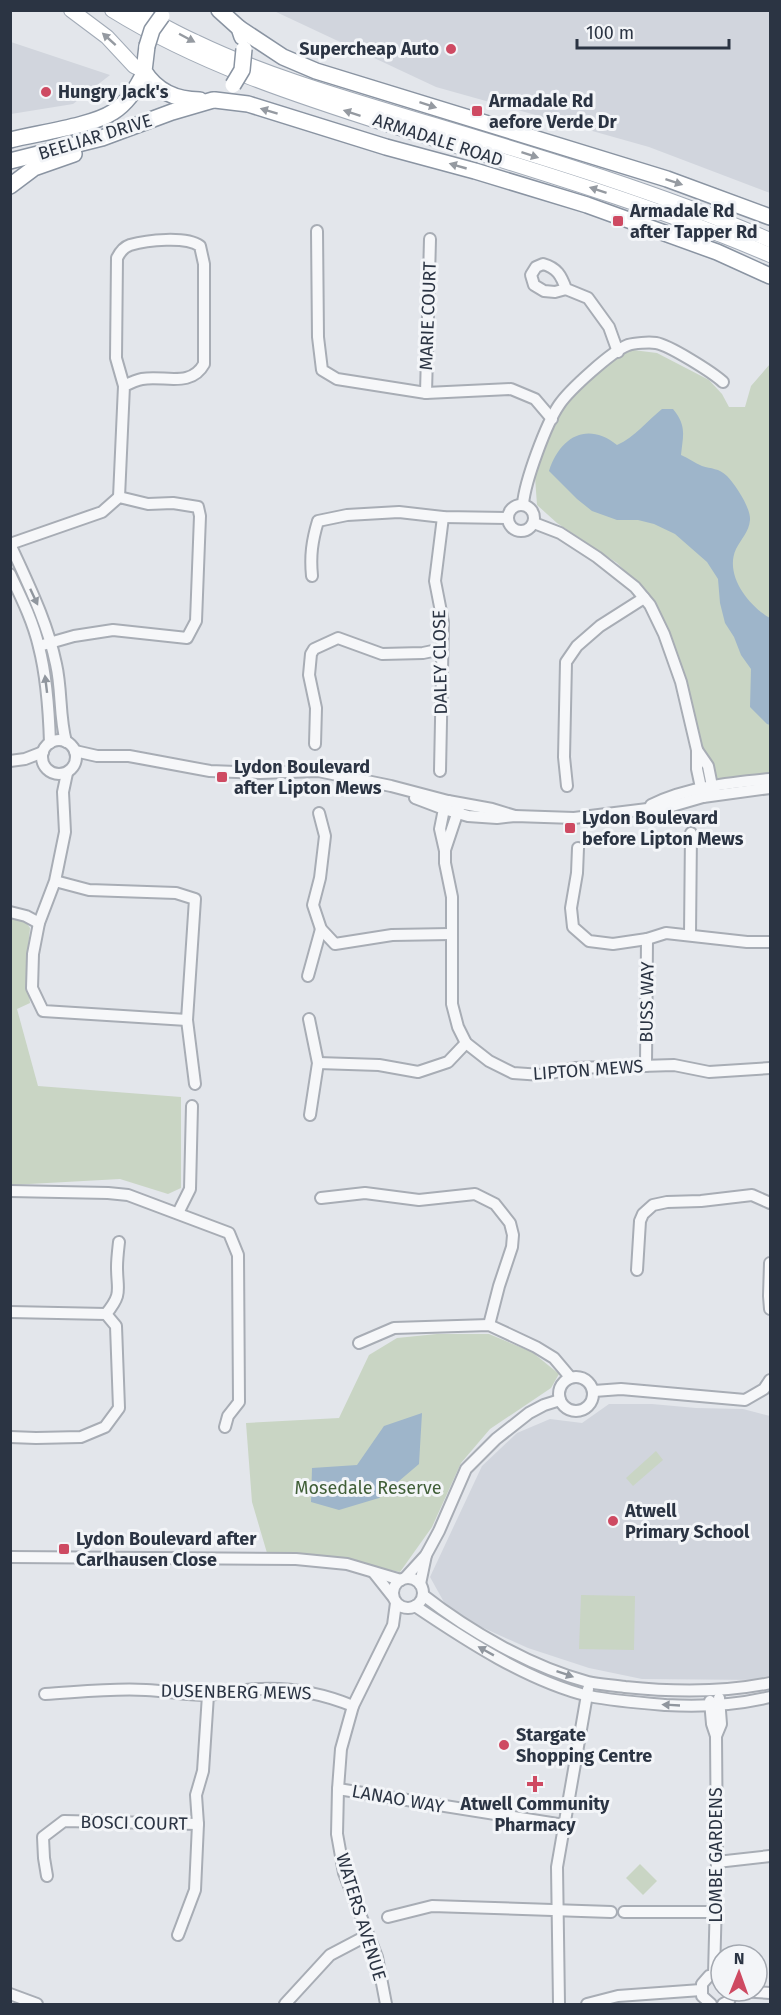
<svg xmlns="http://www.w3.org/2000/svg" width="781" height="2015" viewBox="0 0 781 2015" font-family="'Fira Sans',sans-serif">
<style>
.built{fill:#d1d5dd}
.green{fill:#c9d5c4}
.water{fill:#9eb5ca}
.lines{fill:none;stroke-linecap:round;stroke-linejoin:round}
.minor-casing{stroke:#a8adb5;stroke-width:14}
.major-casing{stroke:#a2abb7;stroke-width:16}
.highway-casing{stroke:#8a94a2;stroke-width:18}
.minor{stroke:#f6f7f9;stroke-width:10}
.major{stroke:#fff;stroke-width:14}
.highway{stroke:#fff;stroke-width:15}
.highway-bridge-casing{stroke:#8a94a2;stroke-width:18;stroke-linecap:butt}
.highway-bridge{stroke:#fff;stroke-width:15}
.oneway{fill:#959aa1}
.oneway2{fill:#90969e}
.poi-dot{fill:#ce4a62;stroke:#f3f5f8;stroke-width:2}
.labels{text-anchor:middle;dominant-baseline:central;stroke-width:6;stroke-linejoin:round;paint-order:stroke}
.poi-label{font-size:18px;font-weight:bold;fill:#2b3443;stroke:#f3f5f8;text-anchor:start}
.street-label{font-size:18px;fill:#2b3443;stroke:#f3f5f8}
.park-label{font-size:18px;fill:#405f38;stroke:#f3f5f8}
</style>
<rect width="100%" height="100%" fill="#e3e6eb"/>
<g class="built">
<polygon points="274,11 770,11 770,193 649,147 436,87"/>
<polygon points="11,42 110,75 73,104 11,114"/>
<polygon points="609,1404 652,1404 696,1408 743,1409 770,1416 770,1677 763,1680 642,1679 589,1668 528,1648 477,1625 445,1604 430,1577 482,1466 517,1433 550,1419 582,1423"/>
</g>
<g class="green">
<polygon points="633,350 657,353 709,380 722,394 729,407 745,407 751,386 770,364 770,779 709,783 654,601 617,563 557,523 537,505 535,477 553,422 579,389 612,359"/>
<polygon points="10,916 25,921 30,928 26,968 30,1003 17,1009 38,1086 181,1097 181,1188 168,1194 120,1179 11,1185"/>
<polygon points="437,1334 489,1334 532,1352 559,1374 551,1388 490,1429 461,1463 432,1527 400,1572 338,1559 267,1553 252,1502 246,1423 339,1418 369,1355 397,1338"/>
<polygon points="656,1451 663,1460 633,1486 626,1478"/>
<polygon points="581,1595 635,1596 634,1650 579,1649"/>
<polygon points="640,1864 657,1881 643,1895 626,1878"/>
</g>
<g class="water">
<path d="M662,409h11c14,17 10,26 8,46 7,3 14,8 21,11 9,3 17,2 25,10 8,8 24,32 23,44 -1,12 -9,19 -14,29 -12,26 13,57 34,69v107l-3,-1 -17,-17 1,-38 -10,-14 -7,-18 -9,-14 -5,-20 -2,-24 -11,-17 -32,-28 -21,-10 -16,-4h-21l-25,-9 -15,-12 -28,-28c11,-34 38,-50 68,-26 18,-8 30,-24 45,-36z"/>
<polygon points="422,1413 419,1464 379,1498 339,1510 311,1502 312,1468 357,1465 384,1426"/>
</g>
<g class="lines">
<defs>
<g id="minor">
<polyline points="317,231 318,337 322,370 337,379 426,393 511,389 535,399 552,419"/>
<path d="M566,289c-5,-14 -9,-21 -23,-25l-7,3 -5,8 3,10 10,6 11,1 11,-3 22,9 21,29 9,25"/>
<polyline points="426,393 430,239"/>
<path d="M119,497l5,-111 -8,-28 1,-100c3,-6 7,-11 13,-13 17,-5 56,-9 70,1l4,18v100c-13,24 -40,11 -62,15 -6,1 -12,4 -18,7"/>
<path d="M523,504c2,-23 23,-80 36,-99 10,-15 53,-54 69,-60 6,-2 21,-3 28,-2 13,2 56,29 67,39"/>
<circle cx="521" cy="518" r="13"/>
<polyline points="534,523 560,533 597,557 635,587 650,605 664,634 681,682 697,750 697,769 703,797"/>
<polyline points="10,544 102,512 119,497 148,504 173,503 198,507 200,516 196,621 187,638 113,630 74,636 39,646"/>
<path d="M10,544c18,40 37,77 46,120 6,26 3,52 10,78"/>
<path d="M10,574c11,23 23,47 29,73 8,31 10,63 11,96"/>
<path d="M312,576c-2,-20 0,-35 6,-55l29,-6 52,-3 44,5 64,1"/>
<circle cx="59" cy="757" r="17"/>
<polyline points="315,744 316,708 309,675 311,654 314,649 338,638 382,654 423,653 442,649"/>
<polyline points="697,750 708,766 713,791"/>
<polyline points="75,751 97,756 129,756 210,771 260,773 318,771 391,786 448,801 492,809 515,816"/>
<polyline points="10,761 25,759 43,752"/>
<polyline points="440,771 443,622 435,581 443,517"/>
<polyline points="567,786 564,757 566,662 577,646 600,626 644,598"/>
<polyline points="415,798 444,809 468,816 497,818 515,816 574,818 672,806 703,797 770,788"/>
<polyline points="448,801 444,809 440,829 445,851 445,863 452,897 452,1004 458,1027 466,1043 489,1061 513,1073 542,1075 574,1068 674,1065 709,1072 770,1068"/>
<path d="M651,805c37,-18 78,-22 119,-26"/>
<polyline points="319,813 325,836 320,878 313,905 321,929 335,944 392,935 451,934"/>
<polyline points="578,848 577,873 571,908 573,927 589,941 613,944 647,939 666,933 747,942 770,942"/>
<polyline points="445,850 459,808"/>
<polyline points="55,881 89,890 176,893 195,899 187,1020 43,1011 32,988 33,954 39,923 55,881 65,832 63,792 67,773"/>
<polyline points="10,912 26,916 39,923"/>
<polyline points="690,934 691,833"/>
<polyline points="308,976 321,929"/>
<polyline points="309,1019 318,1063 310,1115"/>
<polyline points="187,1020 195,1084"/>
<polyline points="318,1063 379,1065 418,1072 448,1062 466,1043"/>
<polyline points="646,1066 647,939"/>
<polyline points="10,1191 108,1193 128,1195 229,1233 238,1255 239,1402 228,1416 225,1427"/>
<polyline points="321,1198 365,1193 419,1200 475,1194 495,1204 510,1223 513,1235 512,1247 499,1286 489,1325"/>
<polyline points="178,1213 190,1189 192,1106"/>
<polyline points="770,1263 769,1296 770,1309"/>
<polyline points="637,1270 640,1221 643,1214 653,1205 667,1202 701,1201 752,1195 770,1203"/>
<polyline points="10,1312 106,1314 116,1326 119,1408 105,1427 81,1437 36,1438 10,1437"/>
<path d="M106,1314c17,-21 11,-23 11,-47 0,-8 1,-16 2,-25"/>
<polyline points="359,1343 394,1328 489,1325 536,1347 554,1358 570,1377"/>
<circle cx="576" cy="1394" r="17"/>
<polyline points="594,1391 621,1389 745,1400 764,1389 770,1380"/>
<polyline points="10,1557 296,1559 347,1564 401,1580"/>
<polyline points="374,1573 393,1597"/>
<polyline points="405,1578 426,1555 439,1531 466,1469 496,1439 529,1413 544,1405 560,1400"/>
<circle cx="408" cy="1593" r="15"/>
<polyline points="420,1584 426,1555"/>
<path d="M423,1595c46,36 108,72 165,87 12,3 25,3 37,5 48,5 97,6 145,-4"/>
<path d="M415,1606c52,35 113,75 174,90 25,5 52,7 77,9 35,2 71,0 104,-8"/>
<path d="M45,1694c34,-2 67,-6 101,-4 20,1 39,5 59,5 13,0 27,-4 41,-5 36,-4 73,2 107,16"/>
<polyline points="710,1701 712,1724 716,1736 717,1862 714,1974"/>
<polyline points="716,1736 721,1724 719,1698"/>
<polyline points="338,1789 564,1825"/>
<polyline points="717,1862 770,1856"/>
<polyline points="47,1876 44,1858 43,1837 64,1821 198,1824"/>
<polyline points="624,1912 716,1912"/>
<polyline points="388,1917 432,1906 611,1912"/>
<polyline points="178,1935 195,1890 198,1824 196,1795 203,1771 208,1695"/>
<polyline points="740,1991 770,1993"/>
<polyline points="10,1994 37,2004"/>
<polyline points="285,2004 330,1955 368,1935"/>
<polyline points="386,2004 377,1957 344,1873 337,1834 338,1789 341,1749 353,1706 393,1625 396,1603"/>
<polyline points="559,2004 557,1867 588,1689"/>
<polyline points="587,2004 618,1996 701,1990"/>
<polyline points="711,2004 702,1996 702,1984 709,1976 721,1974"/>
<polyline points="723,2004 729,2001 733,1991"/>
</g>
<g id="major">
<polyline points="71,10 107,37 134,66 144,71"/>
<path d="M112,10c87,54 183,85 280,116 127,40 256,77 378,129"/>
<path d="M135,10c20,11 40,23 61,32 75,36 156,58 235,82 114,34 230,69 339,116"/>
</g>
<g id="highway">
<polyline points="219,10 239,28 242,37"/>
<polyline points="239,28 283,57 316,71 667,179 770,217"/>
<path d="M147,46l-3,25c13,21 32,29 56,29"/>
<polyline points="215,100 248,104 386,147 475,171 587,205 717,252 770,276"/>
<path d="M10,140c27,-7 82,-14 103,-28 14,-9 24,-24 31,-39"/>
<polyline points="10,161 102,138 172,112 213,100"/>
<polyline points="10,186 34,168 74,154"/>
</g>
</defs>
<use href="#minor" class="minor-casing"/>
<use href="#major" class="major-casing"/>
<use href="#highway" class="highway-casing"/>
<use href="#minor" class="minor"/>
<use href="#major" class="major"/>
<use href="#highway" class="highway"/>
<defs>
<g id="highway-bridge">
<polyline points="147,46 152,30 162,16"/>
<polyline points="233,85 242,70 244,49"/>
</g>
</defs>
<use href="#highway-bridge" class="highway-bridge-casing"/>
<use href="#highway-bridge" class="highway-bridge"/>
</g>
<defs><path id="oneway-solid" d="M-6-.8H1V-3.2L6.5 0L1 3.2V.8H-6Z" transform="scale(1.5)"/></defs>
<g class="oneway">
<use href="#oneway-solid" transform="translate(187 38) rotate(28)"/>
<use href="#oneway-solid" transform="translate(109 39) rotate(-138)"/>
<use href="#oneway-solid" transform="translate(428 105) rotate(18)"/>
<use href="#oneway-solid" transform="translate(269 111) rotate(-163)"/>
<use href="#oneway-solid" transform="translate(352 113) rotate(-162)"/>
<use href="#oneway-solid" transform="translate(530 155) rotate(18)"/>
<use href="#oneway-solid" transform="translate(458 166) rotate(-164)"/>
<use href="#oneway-solid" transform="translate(674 182) rotate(18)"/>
<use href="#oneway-solid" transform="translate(598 190) rotate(-162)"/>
</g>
<g class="oneway2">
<use href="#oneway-solid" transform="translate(34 597) rotate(65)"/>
<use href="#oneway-solid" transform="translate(46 684) rotate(-97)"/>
<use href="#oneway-solid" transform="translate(486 1651) rotate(-151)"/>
<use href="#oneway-solid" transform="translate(565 1674) rotate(19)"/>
<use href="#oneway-solid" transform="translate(671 1705) rotate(-177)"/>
</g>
<g class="poi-dot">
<circle cx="451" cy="49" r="6"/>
<circle cx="46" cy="92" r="6"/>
<rect x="471" y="105" width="12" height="12" rx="3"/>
<rect x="612" y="215" width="12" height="12" rx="3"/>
<rect x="216" y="771" width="12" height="12" rx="3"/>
<rect x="564" y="822" width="12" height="12" rx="3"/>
<circle cx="613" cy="1521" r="6"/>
<rect x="58" y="1543" width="12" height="12" rx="3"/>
<circle cx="504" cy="1745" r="6"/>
<path d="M532 1775h6v6h6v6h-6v6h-6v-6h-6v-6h6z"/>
</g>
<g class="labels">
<g class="poi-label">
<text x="439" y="49" text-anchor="end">Supercheap Auto</text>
<text x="58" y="92">Hungry Jack's</text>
<text x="489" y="101">Armadale Rd<tspan x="489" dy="21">aefore Verde Dr</tspan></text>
<text x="630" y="211">Armadale Rd<tspan x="630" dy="21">after Tapper Rd</tspan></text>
<text x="234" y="767">Lydon Boulevard<tspan x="234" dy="21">after Lipton Mews</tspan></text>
<text x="582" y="818">Lydon Boulevard<tspan x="582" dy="21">before Lipton Mews</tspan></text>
<text x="625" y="1511">Atwell<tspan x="625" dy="21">Primary School</tspan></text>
<text x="76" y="1539">Lydon Boulevard after<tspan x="76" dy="21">Carlhausen Close</tspan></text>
<text x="516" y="1735">Stargate<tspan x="516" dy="21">Shopping Centre</tspan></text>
<text x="535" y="1804" text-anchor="middle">Atwell Community<tspan x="535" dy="21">Pharmacy</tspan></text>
</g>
<g class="street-label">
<text transform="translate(95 137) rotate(-17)">BEELIAR DRIVE</text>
<text transform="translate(438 140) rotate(18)">ARMADALE ROAD</text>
<text transform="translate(428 316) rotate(-88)">MARIE COURT</text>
<text transform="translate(440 662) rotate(-91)">DALEY CLOSE</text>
<text transform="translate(647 1002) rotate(-89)">BUSS WAY</text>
<text transform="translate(588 1070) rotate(-4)">LIPTON MEWS</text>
<text transform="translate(236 1692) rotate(1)">DUSENBERG MEWS</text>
<text transform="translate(398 1799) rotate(10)">LANAO WAY</text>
<text transform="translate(134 1823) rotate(1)">BOSCI COURT</text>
<text transform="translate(716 1855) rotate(-90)">LOMBE GARDENS</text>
<text transform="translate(361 1917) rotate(73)">WATERS AVENUE</text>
</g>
<g class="park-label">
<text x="368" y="1488">Mosedale Reserve</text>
</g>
</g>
<rect width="781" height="2015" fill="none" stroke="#2b3443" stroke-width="24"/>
<g transform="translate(739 1973) rotate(1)"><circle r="28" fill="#f3f5f8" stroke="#a3a8b0" stroke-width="1.5"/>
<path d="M0-4.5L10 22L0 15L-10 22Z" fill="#ce4a62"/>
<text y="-9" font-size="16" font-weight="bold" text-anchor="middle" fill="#2b3443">N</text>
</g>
<path d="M577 39v9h152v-9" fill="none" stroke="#2b3443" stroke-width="3"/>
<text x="586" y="39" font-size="18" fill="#2b3443" stroke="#f3f5f8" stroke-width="4.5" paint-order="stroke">100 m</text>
</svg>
